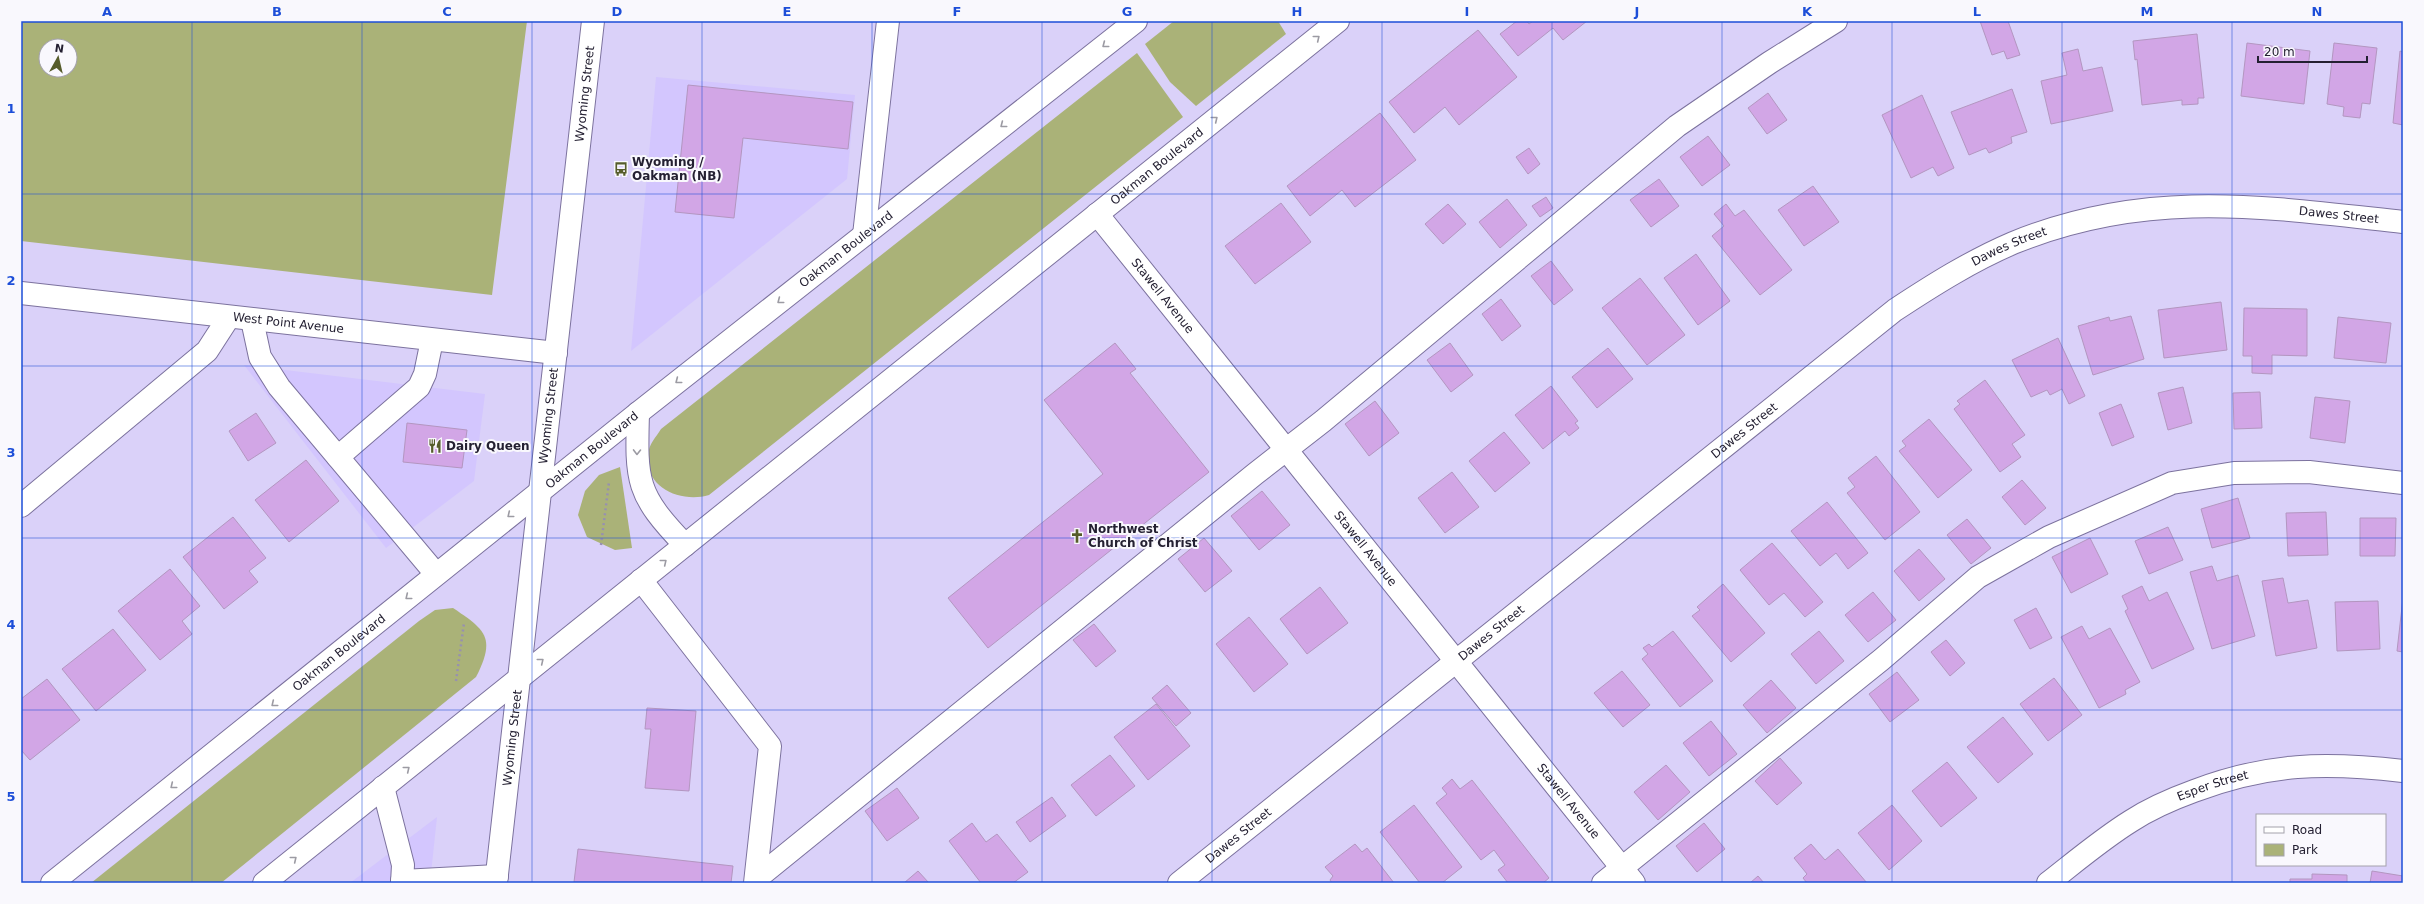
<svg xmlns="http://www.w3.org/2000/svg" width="2424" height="904" viewBox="0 0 2424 904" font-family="'DejaVu Sans',sans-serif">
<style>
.built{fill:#d3c6fe}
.green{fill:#aab278;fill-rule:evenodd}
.building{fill:#d2a6e6;stroke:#b396c0}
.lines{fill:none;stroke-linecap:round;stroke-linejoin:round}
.minor-casing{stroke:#7c729e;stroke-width:24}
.path{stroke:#9790b0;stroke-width:2.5;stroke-dasharray:2 3;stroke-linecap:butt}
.minor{stroke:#fff;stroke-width:22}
.oneway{stroke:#9c9ba3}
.grid{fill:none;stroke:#1d4ed8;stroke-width:1;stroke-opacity:0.55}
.labels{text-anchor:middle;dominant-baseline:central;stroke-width:4;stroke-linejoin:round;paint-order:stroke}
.street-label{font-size:12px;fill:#242032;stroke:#f9f8fd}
.poi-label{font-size:12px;font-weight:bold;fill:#242032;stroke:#f9f8fd;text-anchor:start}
.neatline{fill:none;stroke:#1d4ed8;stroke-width:1.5}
.grid-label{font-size:13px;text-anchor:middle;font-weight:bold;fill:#1d4ed8}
</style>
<rect width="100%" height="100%" fill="#dad1f9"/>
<g class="built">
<polygon points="656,77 855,95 847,179 631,351"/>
<polygon points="244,365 485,394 474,481 386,548"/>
<polygon points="437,817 430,883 350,883"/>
</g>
<g class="green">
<path d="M21,21h506l-35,274 -471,-54zM46,46h24v24h-24z"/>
<polygon points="1174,21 1278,21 1286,34 1196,106 1170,82 1145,44"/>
<path d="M1137,53l46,64 -474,378c-27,8 -65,-6 -61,-41 1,-10 8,-17 13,-25z"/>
<polygon points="620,467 632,548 615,550 587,537 578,515 585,491 599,475"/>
<path d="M453,608c33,22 43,30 23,69l-255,206h-130l328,-262 16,-11z"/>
</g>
<g class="building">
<polygon points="1517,21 1527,21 1529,24 1533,21 1587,21 1563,40 1553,28 1518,56 1500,34"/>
<polygon points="1980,21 2008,21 2020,55 2007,59 2004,51 1992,55"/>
<polygon points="1478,30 1517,77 1459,125 1445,107 1414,133 1389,102"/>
<polygon points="2197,34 2204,98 2198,98 2198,104 2182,105 2182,100 2142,105 2137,59 2135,60 2133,41"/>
<polygon points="2247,43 2310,51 2304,104 2241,96"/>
<polygon points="2334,43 2377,48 2370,104 2362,103 2360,118 2343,116 2344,107 2327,104"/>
<polygon points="2078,49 2083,71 2102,67 2113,111 2051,124 2041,81 2067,75 2062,53"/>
<polygon points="2400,51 2403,52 2403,125 2393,123"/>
<polygon points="688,85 853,102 848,149 743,138 734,218 675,212"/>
<polygon points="2012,89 2027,132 2011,137 2012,143 1989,153 1986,148 1969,155 1951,112"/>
<polygon points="1768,93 1787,120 1767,134 1748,108"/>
<polygon points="1922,95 1954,168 1938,176 1933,167 1911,178 1882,115"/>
<polygon points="1380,113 1416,160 1355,207 1342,190 1310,216 1287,186"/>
<polygon points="1708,136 1730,165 1702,186 1680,157"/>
<polygon points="1529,148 1540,164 1528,174 1516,157"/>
<polygon points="1659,179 1679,206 1651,227 1630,200"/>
<polygon points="1813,186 1839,222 1804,246 1778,210"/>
<polygon points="1546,197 1553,208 1540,217 1532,206"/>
<polygon points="1507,199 1527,225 1500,248 1479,222"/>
<polygon points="1281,203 1311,242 1255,284 1225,246"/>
<polygon points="1448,204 1466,224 1443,244 1425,224"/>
<polygon points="1726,204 1735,216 1744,210 1792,270 1760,295 1712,236 1724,226 1714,214"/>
<polygon points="1696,254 1730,301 1698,325 1664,278"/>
<polygon points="1551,261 1573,290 1554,305 1531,276"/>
<polygon points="1640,278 1685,335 1647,365 1602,308"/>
<polygon points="1501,299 1521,326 1502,341 1482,314"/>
<polygon points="2221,302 2227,350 2164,358 2158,310"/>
<polygon points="2244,308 2307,309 2307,356 2272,355 2272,374 2252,373 2252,356 2243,356"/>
<polygon points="2131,316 2144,359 2093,375 2078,326 2109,317 2110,321"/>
<polygon points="2338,317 2391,323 2386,363 2334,358"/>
<polygon points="2058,338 2085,396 2069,404 2062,389 2050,395 2047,390 2031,397 2012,360"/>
<polygon points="1115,343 1136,369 1130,373 1209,472 988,648 948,598 1103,474 1044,400"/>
<polygon points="1450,343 1473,375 1451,392 1427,360"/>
<polygon points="1608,348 1633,379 1597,408 1572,377"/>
<polygon points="1985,380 2025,435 2012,444 2021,457 2000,472 1954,409 1960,404 1957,401"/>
<polygon points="1551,386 1578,421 1575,423 1579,428 1569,436 1565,431 1543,449 1515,415"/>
<polygon points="2183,387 2192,423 2168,430 2158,393"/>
<polygon points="2260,392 2262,428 2234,429 2233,393"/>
<polygon points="2315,397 2350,401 2345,443 2310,438"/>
<polygon points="1375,401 1399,433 1369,456 1345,424"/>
<polygon points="2121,404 2134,437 2112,446 2099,413"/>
<polygon points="256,413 276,443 248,461 229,431"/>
<polygon points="1929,419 1972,470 1938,498 1899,451 1906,446 1902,441"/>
<polygon points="407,423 467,430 462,468 403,462"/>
<polygon points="1504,432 1530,463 1495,492 1469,461"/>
<polygon points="1876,456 1920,512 1885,540 1847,493 1855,487 1848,478"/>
<polygon points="306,460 339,501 289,542 255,500"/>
<polygon points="1452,472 1479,507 1445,533 1418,498"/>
<polygon points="2022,480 2046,508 2025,525 2002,497"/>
<polygon points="1262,491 1290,525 1259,550 1231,516"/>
<polygon points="2238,498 2250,538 2212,548 2201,509"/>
<polygon points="1827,502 1868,553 1848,569 1836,553 1820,566 1791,531"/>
<polygon points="2326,512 2328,555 2288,556 2286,513"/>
<polygon points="233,517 266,558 249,571 258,582 224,609 183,557"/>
<polygon points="2360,518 2396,518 2395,556 2360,556"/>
<polygon points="1967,519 1991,548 1971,564 1947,535"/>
<polygon points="2168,527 2183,560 2149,574 2135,541"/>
<polygon points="1204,538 1232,571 1205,592 1178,559"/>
<polygon points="2090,538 2108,574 2071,593 2052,557"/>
<polygon points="1772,543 1823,602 1805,617 1784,593 1769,605 1740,570"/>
<polygon points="1919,549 1945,579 1919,601 1894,571"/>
<polygon points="2212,566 2217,581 2238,575 2255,636 2212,649 2190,572"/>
<polygon points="170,569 200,606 182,621 192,634 160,660 118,611"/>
<polygon points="2283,578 2288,603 2308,600 2317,648 2276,656 2262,581"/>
<polygon points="1723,584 1765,633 1731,662 1692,616 1700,610 1697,607"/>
<polygon points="2142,586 2149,601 2167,592 2194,649 2152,669 2125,611 2128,609 2122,596"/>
<polygon points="1320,587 1348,623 1307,654 1280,619"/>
<polygon points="1873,592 1896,620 1868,642 1845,615"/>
<polygon points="2403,598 2403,652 2397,651"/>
<polygon points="2378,601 2380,649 2337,651 2335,602"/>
<polygon points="2036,608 2052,638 2030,649 2014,620"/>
<polygon points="1249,617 1288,664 1254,692 1216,644"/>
<polygon points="1094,624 1116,651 1096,667 1073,640"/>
<polygon points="2082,626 2089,639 2110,628 2140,682 2125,690 2126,694 2099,708 2061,637"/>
<polygon points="113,629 146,670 96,711 62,669"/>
<polygon points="1673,631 1713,681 1680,707 1642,659 1648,654 1643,648 1649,644 1652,647"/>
<polygon points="1819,631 1844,661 1816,684 1791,654"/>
<polygon points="1946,640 1965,663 1950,676 1931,652"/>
<polygon points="1622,671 1650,705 1623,727 1594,693"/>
<polygon points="1897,672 1919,700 1890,722 1869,694"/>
<polygon points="2054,678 2082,715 2048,741 2020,704"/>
<polygon points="47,679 80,720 30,760 21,750 21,699"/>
<polygon points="1771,680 1796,708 1767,733 1743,705"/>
<polygon points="1167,685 1191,713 1176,726 1152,698"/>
<polygon points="1156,704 1190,746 1148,780 1114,737"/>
<polygon points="647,708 696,711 689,791 645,788 651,729 645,729"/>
<polygon points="2003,717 2033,754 1998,783 1967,747"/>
<polygon points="1711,721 1737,754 1709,776 1683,743"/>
<polygon points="1110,755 1135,786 1096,816 1071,785"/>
<polygon points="1780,758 1802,783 1777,805 1755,781"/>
<polygon points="1947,762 1977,798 1941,827 1912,791"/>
<polygon points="1666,765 1690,792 1658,820 1634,792"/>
<polygon points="1452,779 1460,789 1472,780 1549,878 1543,883 1508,883 1498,870 1505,865 1494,850 1481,860 1436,803 1447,794 1442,788"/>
<polygon points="897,788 919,818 887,841 865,811"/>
<polygon points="1052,797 1066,816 1030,842 1016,822"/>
<polygon points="1414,805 1462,867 1442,883 1420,883 1380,832"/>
<polygon points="1892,805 1922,841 1889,870 1858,833"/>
<polygon points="972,823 986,842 997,834 1028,872 1013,883 981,883 949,841"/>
<polygon points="1704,823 1725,849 1697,872 1676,846"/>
<polygon points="1355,844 1362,852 1367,848 1394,883 1332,883 1330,880 1333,876 1325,867"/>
<polygon points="1811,844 1825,860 1838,849 1867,883 1807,883 1803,878 1807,874 1794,858"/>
<polygon points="578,849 733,866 731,883 574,882"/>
<polygon points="918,871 929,883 904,883"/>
<polygon points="2372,871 2403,876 2403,883 2370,883"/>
<polygon points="2312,874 2347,875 2347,883 2290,883 2290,879 2312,879"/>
<polygon points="1758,876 1764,883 1750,883"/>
</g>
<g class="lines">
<defs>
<g id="minor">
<path id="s1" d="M1097,214l537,669"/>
<polyline points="864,235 888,21"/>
<path id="s2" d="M21,293l535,60"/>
<polyline points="252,320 260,357 279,387 436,574"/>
<path d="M638,413c-2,69 -2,81 47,132"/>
<polyline points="338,457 419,387 425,374 432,340"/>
<polyline points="21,506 207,351 229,317"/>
<polyline points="641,580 770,746 755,883"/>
<polyline points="383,787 403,865 402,883"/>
<polyline points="756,879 1255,474 1323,421 1677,126 1769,63 1836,21"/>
<polyline points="402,881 497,876"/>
<path id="s3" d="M52,883l586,-470 498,-392"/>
<path id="s4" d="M264,883l1074,-862"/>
<path id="s5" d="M496,883l97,-862"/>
<path id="s6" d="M1179,883l716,-573c38,-25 76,-49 118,-67 134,-55 252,-36 390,-21"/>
<polyline points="1603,883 1881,660 1978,577 2049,537 2172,483 2234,473 2309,472 2403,483"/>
<path id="s7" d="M2048,883c27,-21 54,-44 83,-62 20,-13 41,-22 63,-30 74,-28 131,-29 209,-20"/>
</g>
</defs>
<use href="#minor" class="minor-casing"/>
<g class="path">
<polyline points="601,545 609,482"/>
<polyline points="456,681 464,623"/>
</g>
<use href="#minor" class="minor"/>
</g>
<defs><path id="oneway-chevron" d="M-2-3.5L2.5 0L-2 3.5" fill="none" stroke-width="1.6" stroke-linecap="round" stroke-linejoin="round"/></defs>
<g class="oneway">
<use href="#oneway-chevron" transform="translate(1317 38) rotate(-39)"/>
<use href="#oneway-chevron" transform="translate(1105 45) rotate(142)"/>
<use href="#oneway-chevron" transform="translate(1215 119) rotate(-39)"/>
<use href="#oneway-chevron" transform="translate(1003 125) rotate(142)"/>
<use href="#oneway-chevron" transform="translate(780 301) rotate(142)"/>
<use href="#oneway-chevron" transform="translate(678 381) rotate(142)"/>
<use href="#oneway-chevron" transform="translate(637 452) rotate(91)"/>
<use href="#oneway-chevron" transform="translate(510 515) rotate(141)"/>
<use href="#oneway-chevron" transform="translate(664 562) rotate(-39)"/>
<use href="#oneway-chevron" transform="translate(408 597) rotate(141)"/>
<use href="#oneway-chevron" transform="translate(541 661) rotate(-39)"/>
<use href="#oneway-chevron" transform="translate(274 704) rotate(141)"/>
<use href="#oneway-chevron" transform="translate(407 769) rotate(-39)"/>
<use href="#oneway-chevron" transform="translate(173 786) rotate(141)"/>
<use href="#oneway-chevron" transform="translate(294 859) rotate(-39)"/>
</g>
<path class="grid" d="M192,21v862M362,21v862M532,21v862M702,21v862M872,21v862M1042,21v862M1212,21v862M1382,21v862M1552,21v862M1722,21v862M1892,21v862M2062,21v862M2232,21v862M21,194h2382M21,366h2382M21,538h2382M21,710h2382"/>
<defs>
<symbol id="bus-bare" viewBox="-9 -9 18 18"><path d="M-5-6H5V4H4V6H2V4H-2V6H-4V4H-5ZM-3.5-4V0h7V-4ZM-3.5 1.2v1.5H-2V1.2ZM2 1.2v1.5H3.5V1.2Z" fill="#565c2b" stroke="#f9f8fd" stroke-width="2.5" paint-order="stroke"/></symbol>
<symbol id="restaurant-bare" viewBox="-9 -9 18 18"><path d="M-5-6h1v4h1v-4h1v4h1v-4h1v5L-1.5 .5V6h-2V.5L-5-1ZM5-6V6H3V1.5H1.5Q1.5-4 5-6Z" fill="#565c2b" stroke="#f9f8fd" stroke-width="2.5" paint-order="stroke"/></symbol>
<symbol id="church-bare" viewBox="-9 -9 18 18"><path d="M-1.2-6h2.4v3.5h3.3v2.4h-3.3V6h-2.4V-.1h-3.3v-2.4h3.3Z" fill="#565c2b" stroke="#f9f8fd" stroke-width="2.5" paint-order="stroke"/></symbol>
</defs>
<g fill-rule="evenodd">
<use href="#bus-bare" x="611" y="159" width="20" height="20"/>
<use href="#restaurant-bare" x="425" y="436" width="20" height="20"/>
<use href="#church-bare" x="1067" y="526" width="20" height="20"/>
</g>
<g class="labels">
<g class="street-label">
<text stroke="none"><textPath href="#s5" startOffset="794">Wyoming Street</textPath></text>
<text stroke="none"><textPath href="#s4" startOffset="1145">Oakman Boulevard</textPath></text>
<text stroke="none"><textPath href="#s6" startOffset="1384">Dawes Street</textPath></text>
<text stroke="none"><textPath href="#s6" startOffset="1048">Dawes Street</textPath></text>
<text stroke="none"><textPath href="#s3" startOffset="1016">Oakman Boulevard</textPath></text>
<text stroke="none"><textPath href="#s1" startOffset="105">Stawell Avenue</textPath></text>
<text stroke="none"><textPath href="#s2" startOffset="269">West Point Avenue</textPath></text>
<text stroke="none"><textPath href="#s5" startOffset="470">Wyoming Street</textPath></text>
<text stroke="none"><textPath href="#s6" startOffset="724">Dawes Street</textPath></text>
<text stroke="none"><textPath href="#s3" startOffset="692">Oakman Boulevard</textPath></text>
<text stroke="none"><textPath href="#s1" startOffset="429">Stawell Avenue</textPath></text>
<text stroke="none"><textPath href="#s6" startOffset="400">Dawes Street</textPath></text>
<text stroke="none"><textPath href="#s3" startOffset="368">Oakman Boulevard</textPath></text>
<text stroke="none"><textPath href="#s5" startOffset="146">Wyoming Street</textPath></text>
<text stroke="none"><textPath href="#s7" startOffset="193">Esper Street</textPath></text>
<text stroke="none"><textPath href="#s1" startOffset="753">Stawell Avenue</textPath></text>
<text stroke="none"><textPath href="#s6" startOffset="76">Dawes Street</textPath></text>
</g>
<g class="poi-label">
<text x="632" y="162">Wyoming /<tspan x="632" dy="14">Oakman (NB)</tspan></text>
<text x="446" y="446">Dairy Queen</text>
<text x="1088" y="529">Northwest<tspan x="1088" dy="14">Church of Christ</tspan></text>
</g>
</g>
<rect width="2424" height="904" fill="none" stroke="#f9f8fd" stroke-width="44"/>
<rect x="2256" y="814" width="130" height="52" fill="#f9f8fd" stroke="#a4a2ac"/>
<rect x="2264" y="827" width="20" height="6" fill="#ffffff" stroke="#a4a2ac"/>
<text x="2292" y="834" font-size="12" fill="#242032">Road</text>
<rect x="2264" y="844" width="20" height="12" fill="#aab278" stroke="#a4a2ac"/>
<text x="2292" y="854" font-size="12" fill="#242032">Park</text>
<g transform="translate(58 58) rotate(8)"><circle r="19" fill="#f9f8fd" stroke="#a4a2ac"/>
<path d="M0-3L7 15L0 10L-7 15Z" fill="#565c2b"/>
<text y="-6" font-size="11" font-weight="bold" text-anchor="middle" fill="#242032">N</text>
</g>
<path d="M2258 56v6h109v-6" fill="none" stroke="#242032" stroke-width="2"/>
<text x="2264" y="56" font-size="12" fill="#242032" stroke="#f9f8fd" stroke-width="3" paint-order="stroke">20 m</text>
<rect x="22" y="22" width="2380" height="860" class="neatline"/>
<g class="grid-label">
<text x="107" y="16">A</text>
<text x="277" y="16">B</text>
<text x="447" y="16">C</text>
<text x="617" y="16">D</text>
<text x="787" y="16">E</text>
<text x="957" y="16">F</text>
<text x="1127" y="16">G</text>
<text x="1297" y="16">H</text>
<text x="1467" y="16">I</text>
<text x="1637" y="16">J</text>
<text x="1807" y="16">K</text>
<text x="1977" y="16">L</text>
<text x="2147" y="16">M</text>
<text x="2317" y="16">N</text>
<text x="11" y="113">1</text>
<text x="11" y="285">2</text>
<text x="11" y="457">3</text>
<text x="11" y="629">4</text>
<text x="11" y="801">5</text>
</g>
</svg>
